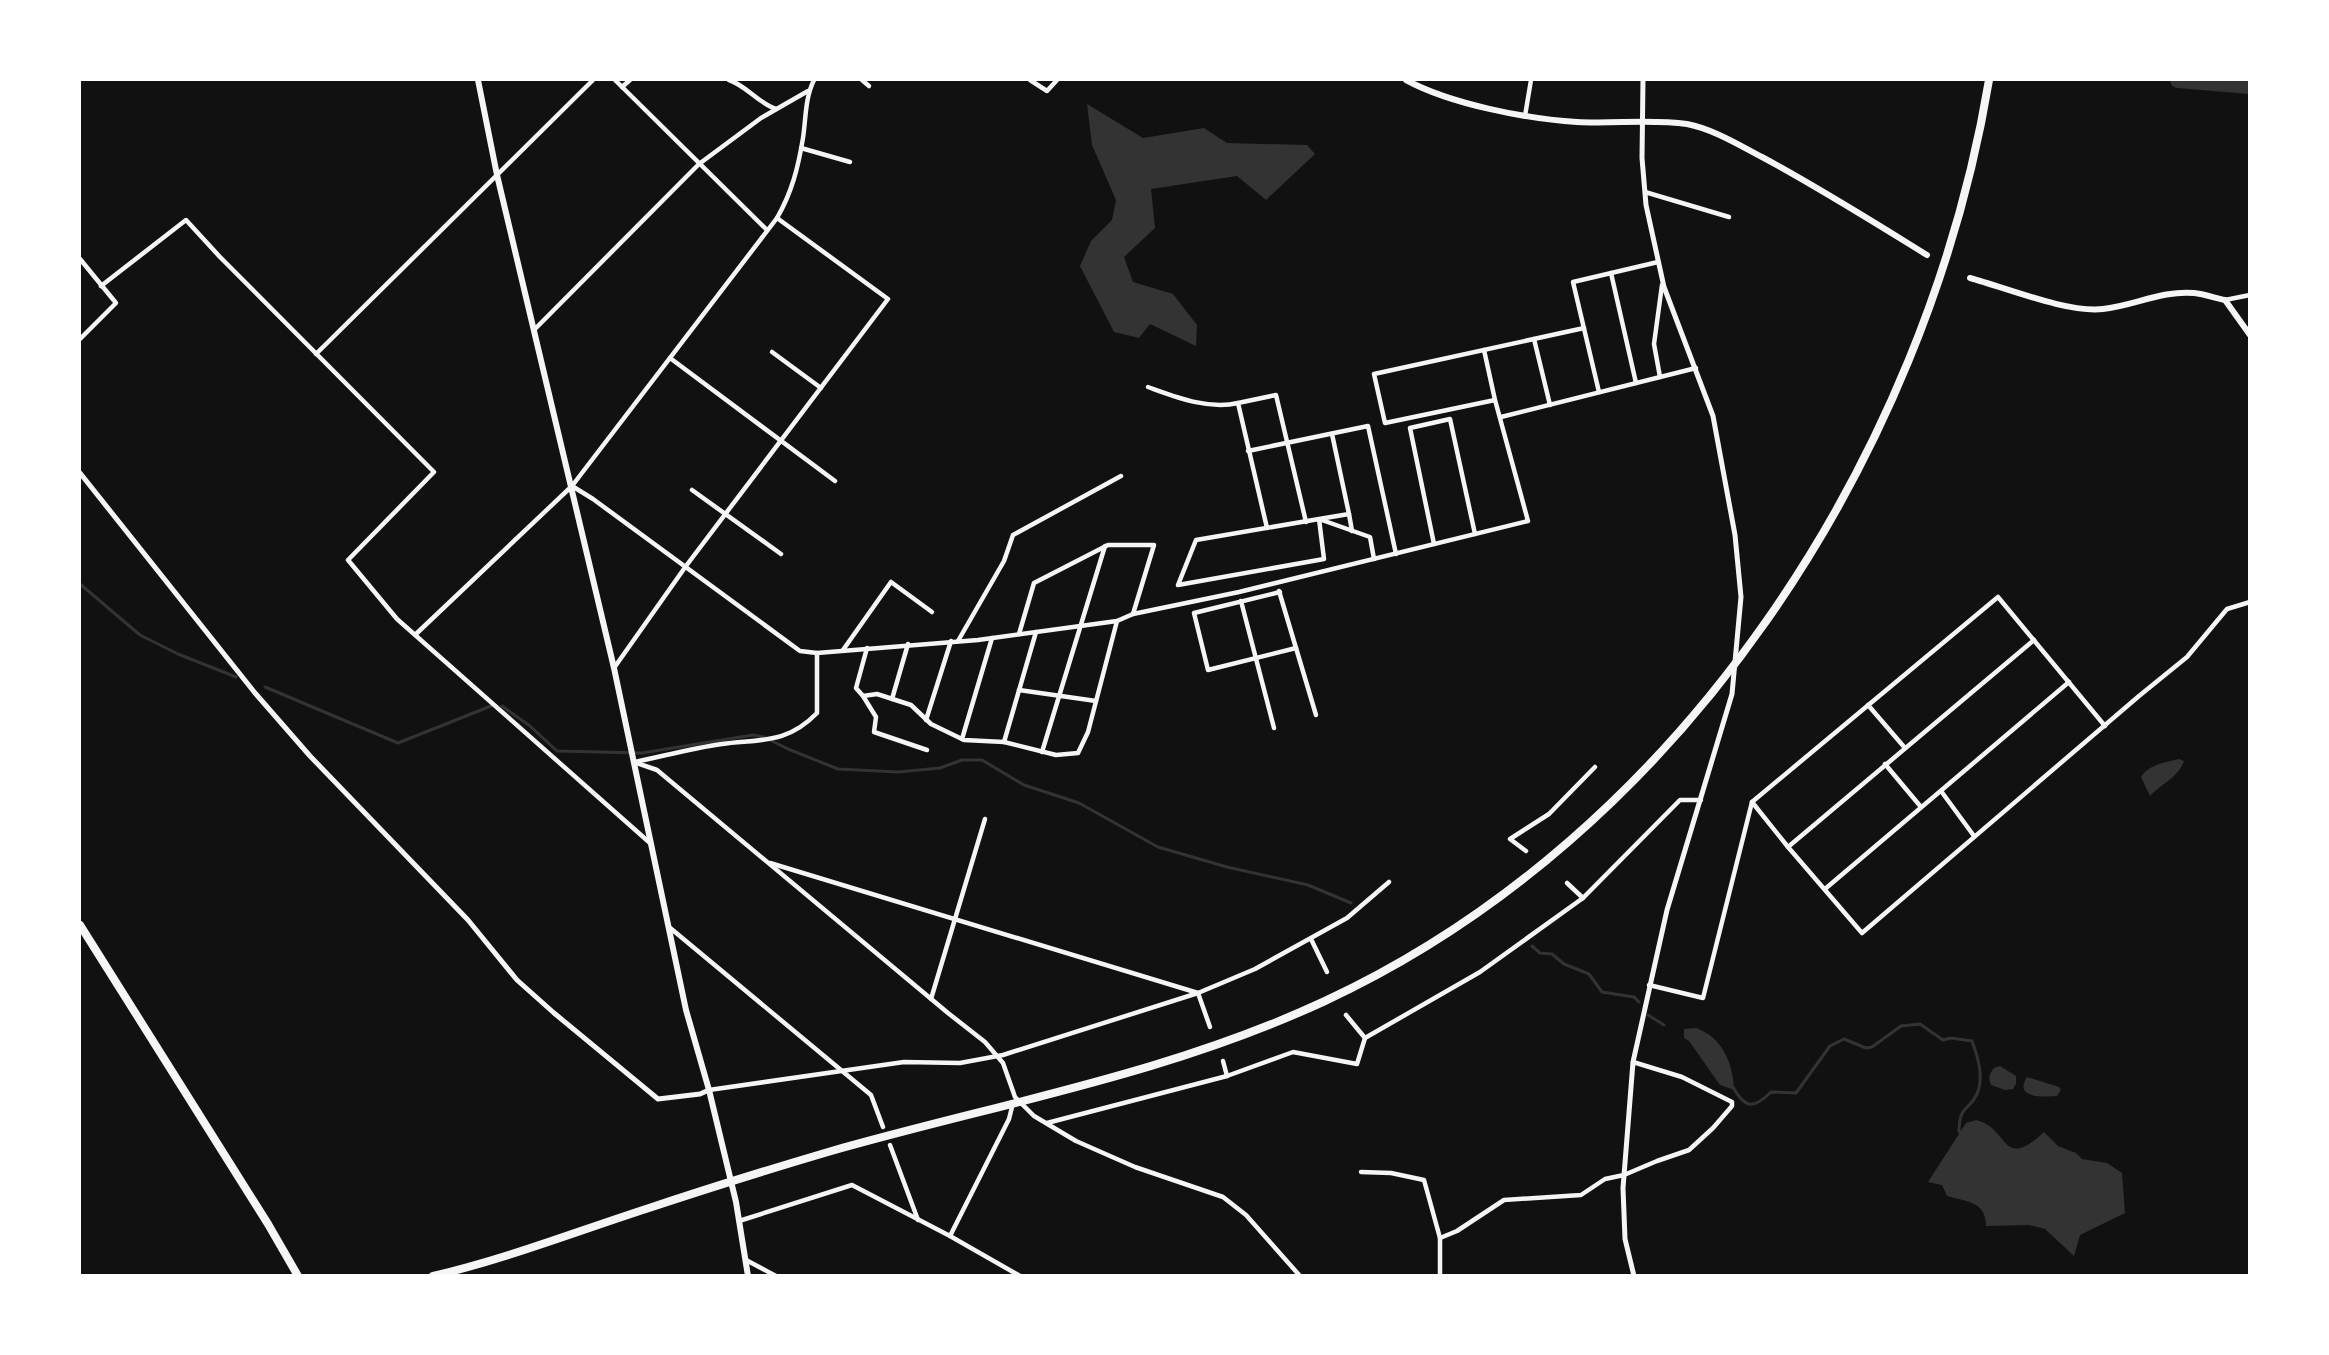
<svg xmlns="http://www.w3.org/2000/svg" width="2329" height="1355" viewBox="0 0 2329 1355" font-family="'Nunito Sans',sans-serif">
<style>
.water{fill:#333}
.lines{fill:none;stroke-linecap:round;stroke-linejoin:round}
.stream{stroke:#333;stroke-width:3}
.river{stroke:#333;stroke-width:16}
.minor{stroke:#f5f5f5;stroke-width:4.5}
.tertiary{stroke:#f5f5f5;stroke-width:5}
.secondary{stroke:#f5f5f5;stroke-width:6}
.trunk{stroke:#f5f5f5;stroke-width:8}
.motorway{stroke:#f5f5f5;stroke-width:8}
</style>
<rect width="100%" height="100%" fill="#111"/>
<g class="water">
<polygon points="1087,104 1143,138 1204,128 1227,143 1307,145 1315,154 1266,200 1237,176 1151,189 1155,228 1124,257 1133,282 1173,294 1197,325 1196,346 1150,324 1139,338 1114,332 1080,266 1091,241 1112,220 1116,200 1092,145"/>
<path d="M2179,759l5,2c-5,16 -23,23 -34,35l-9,-19c7,-12 25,-15 38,-18z"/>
<path d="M1696,1028c27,10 37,35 38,62l-14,-5 -31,-44 -5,-3v-9z"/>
<path d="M2000,1066l16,10v8l-3,5 -8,1 -14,-5c-3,-7 -2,-11 3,-17z"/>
<path d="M2027,1077l32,10 2,3 -4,6c-13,1 -44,3 -30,-19z"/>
<path d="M1976,1120c34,8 25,52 68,12l14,14 18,7 6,6 25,4 15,10 3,40 -45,22 -6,21 -29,-27 -16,-4 -43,1c0,-25 -19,-24 -39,-30l-5,-11 -14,-3 38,-59z"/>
</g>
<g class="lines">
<g class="stream">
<polyline points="80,584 140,635 178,654 236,677"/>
<polyline points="265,687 398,743 491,706"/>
<polyline points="502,706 530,726 557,751 642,753 753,735 764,737 788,749 838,769 898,772 940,768 962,760 982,760 1024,785 1079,803 1158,847 1227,867 1308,885 1351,903"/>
<polyline points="1532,946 1540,953 1552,954 1564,964 1589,974 1602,992 1634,997 1639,1002"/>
<polyline points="1648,1015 1664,1025"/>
<path d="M1733,1087c12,22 21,22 38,5l25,1 34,-47 14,-7 22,9 6,-1 29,-21 19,-2 23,16 8,-2 21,3c6,16 12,36 5,53 -9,19 -17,9 -18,37l3,4"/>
</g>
<polyline class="river" points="2178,80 2250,86"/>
<g class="minor">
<polyline points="615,80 767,230"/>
<path d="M729,80c18,6 29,23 47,29"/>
<polyline points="862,80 869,86"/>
<polyline points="1030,80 1047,91 1057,80"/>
<polyline points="622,87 630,80"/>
<polyline points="1525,116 1531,80"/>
<polyline points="801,148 850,162"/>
<polyline points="1645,192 1729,217"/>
<polyline points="80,259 116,303 80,339"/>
<polyline points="1611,273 1636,383"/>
<polyline points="101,286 186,220 220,257 434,472 348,560 397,619 650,843"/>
<polyline points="2225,300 2250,295"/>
<polyline points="535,329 699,164 761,118 808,91"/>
<polyline points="1534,339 1550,405"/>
<polyline points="1484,350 1495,400"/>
<polyline points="772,352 821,388"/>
<polyline points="316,354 593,80"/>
<polyline points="670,358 835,481"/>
<polyline points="1660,377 1654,344 1662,285"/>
<path d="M1148,387c28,10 60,23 90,16"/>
<polyline points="1599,392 1573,282 1658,262"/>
<polyline points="1501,417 1696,368"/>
<polyline points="1332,434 1349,514 1319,519 1324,559 1178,585 1196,540 1319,519 1370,537 1374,559"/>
<polyline points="1248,451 1368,426 1396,554"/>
<polyline points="572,486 593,499 800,651 817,653 978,640 1117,621 1133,614 1239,592 1528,521 1495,400 1385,423 1374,374 1584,328"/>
<polyline points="692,490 781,554"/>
<polyline points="1349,514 1352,531"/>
<polyline points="1267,528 1238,403 1276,395 1306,522"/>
<polyline points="1434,544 1410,428 1450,419 1475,534"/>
<polyline points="1279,591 1316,715"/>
<polyline points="1280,592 1194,613 1208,670 1296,648"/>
<polyline points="1241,601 1274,728"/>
<path d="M416,634l156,-148 205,-268c15,-26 21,-50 26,-80 3,-20 2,-40 11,-58"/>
<polyline points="1019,634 1034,583 1108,545 1154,545 1133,614"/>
<polyline points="958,641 1004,561 1013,535 1121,476"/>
<polyline points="867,648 856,688 863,696 877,694 911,705 931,724 964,740 1004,742 1056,755 1078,753 1088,732 1117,621"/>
<polyline points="843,650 891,582 932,612"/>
<polyline points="614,668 686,566 888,299 777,218"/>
<polyline points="1019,690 1096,701"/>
<polyline points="863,696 876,717 874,732 927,750"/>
<polyline points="892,699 908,644"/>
<polyline points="1868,705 1905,748"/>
<polyline points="926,720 951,641"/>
<polyline points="962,739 992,638"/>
<polyline points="1004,742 1036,632"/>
<polyline points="1042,752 1105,546"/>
<polyline points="634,762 657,770 948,1013 985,1042 1003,1063 1015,1097 1034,1116 1076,1141 1135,1167 1223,1197 1246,1215 1300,1276"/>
<path d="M635,762c29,-6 58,-14 87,-18 39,-5 65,0 95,-31v-60"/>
<polyline points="1885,764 1921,807"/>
<polyline points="1941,791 1974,836"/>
<polyline points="1752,802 1788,847 1862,933 2139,696 2187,657 2227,609 2250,602"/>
<polyline points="1788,847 2034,640"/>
<polyline points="1526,851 1510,839 1549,814 1595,767"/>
<polyline points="770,863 1198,993 1210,1027"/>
<polyline points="1567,883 1583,898"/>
<polyline points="1825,889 2069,682"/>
<polyline points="669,927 871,1095 883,1127"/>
<polyline points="1311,939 1327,972"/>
<polyline points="1649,985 1703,998 1752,802 1998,597 2105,726"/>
<polyline points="931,999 985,819"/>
<polyline points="1346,1015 1365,1038"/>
<polyline points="1223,1061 1227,1076"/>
<polyline points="709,1090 904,1062 960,1063 1003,1055 1198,993 1255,969 1347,918 1389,882"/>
<polyline points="1013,1103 1009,1119 950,1236 1020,1276"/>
<polyline points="1047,1123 1227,1076 1293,1052 1357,1064 1365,1038 1480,972 1583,898 1680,800 1701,800"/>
<polyline points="890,1145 918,1220"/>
<polyline points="1361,1172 1391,1173 1424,1180 1440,1238 1440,1276"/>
<polyline points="739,1221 852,1185 950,1236"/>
<polyline points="1440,1238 1457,1231 1504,1200 1581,1195 1605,1179 1624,1175 1657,1161 1689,1150 1713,1128 1732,1106 1732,1102 1682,1077 1633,1062"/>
<polyline points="746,1260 776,1276"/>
</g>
<g class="tertiary">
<polyline points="80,473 255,693 310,756 468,920 517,980 554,1013 658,1099 700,1094 709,1090"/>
<polyline points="1634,1276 1625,1239 1623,1188 1633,1062 1667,910 1732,694 1741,597 1735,535 1713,416 1664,287 1646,205 1642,158 1643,80"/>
</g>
<g class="secondary">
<polyline points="478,80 497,175 614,668 686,1010 709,1090 736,1202 748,1276"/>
<path d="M1406,80c44,24 121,39 171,42 37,2 73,-3 110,2 26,5 52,21 75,33 56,30 110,64 165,98"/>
<path d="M1970,278c37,10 97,35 133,31 30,-3 60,-19 91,-16 10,1 21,5 31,7l25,35"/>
</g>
<polyline class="trunk" points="80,925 268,1224 298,1276"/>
<path class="motorway" d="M433,1276c73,-17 142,-44 213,-67 60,-20 121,-39 182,-57 168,-48 338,-77 497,-151 355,-165 601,-542 664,-921"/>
</g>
<rect width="2329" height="1355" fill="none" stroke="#ffffff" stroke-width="162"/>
</svg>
